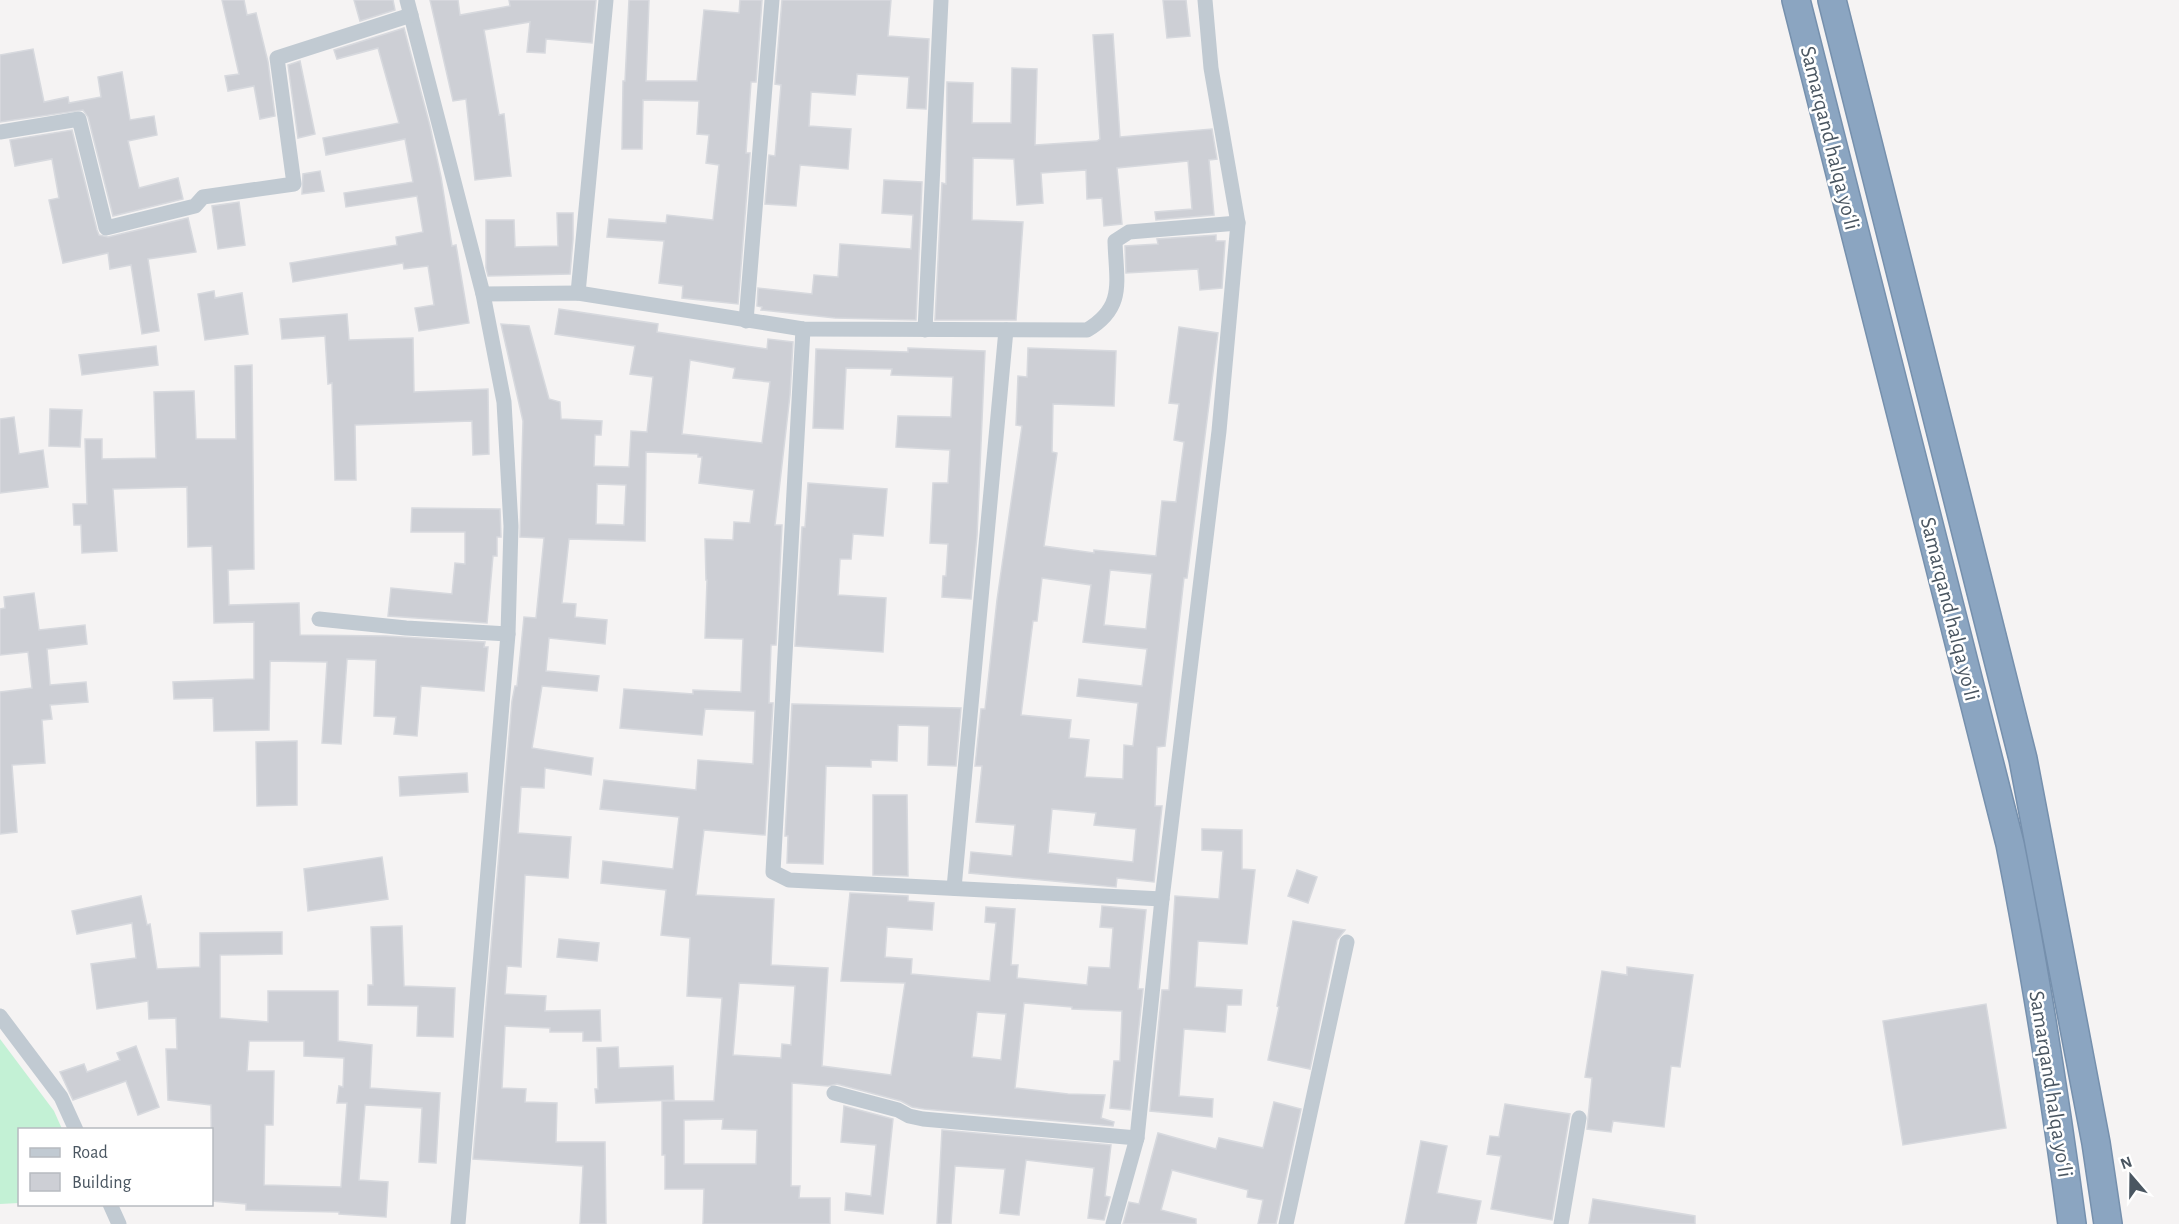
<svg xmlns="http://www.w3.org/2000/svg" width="2179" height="1224" viewBox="0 0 2179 1224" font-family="'Alegreya Sans',sans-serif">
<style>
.green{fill:#c3f1d5}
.building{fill:#cdcfd5;stroke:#d7d9de;stroke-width:1.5;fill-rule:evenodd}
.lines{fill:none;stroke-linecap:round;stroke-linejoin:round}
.highway-casing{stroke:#7690ad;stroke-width:30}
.street{stroke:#c1cad2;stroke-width:15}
.highway{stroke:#8ba5c1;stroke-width:27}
.labels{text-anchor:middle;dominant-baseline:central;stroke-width:5;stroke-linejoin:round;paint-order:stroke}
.street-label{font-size:22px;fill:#4a5661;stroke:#fff}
</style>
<rect width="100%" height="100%" fill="#f5f3f3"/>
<polygon class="green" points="0,1039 54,1111 62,1129 20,1130 19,1203 0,1204"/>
<g class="building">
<polygon points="222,0 244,0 247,15 256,13 268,62 275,116 260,119 254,86 228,91 225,76 239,74"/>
<polygon points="354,0 393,0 395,10 360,21"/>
<polygon points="430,0 458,0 460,15 510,6 509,0 596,0 592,43 546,39 545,53 527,52 530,22 484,30 499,115 504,114 511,176 475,180 466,99 453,101"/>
<polygon points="629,0 649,0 646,81 697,81 704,10 739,13 740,0 762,0 756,82 751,82 746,153 750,153 738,304 682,298 683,286 659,283 664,241 607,237 609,219 666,223 667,215 713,220 719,165 706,163 709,135 697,134 699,101 643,100 642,149 622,149 623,81 625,81"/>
<polygon points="782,0 891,0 888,36 929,39 926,109 907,108 909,77 857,74 855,95 811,92 809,126 851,129 848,169 800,165 796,206 765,204 769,155 775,156 781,85 775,84"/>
<polygon points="1163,0 1186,0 1190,36 1167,38"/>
<polygon points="404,28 430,126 441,177 452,246 456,245 469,323 419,331 415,308 434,305 428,266 404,269 403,263 293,282 290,263 397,245 396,237 423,232 417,196 346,207 344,193 413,182 405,139 326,155 323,138 399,123 378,48 337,59 334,50"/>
<polygon points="1113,34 1120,137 1212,129 1217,159 1209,160 1214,215 1156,220 1155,212 1192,209 1188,161 1117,168 1122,224 1104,226 1102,198 1087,199 1086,170 1041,173 1043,203 1017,205 1014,159 973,158 972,220 1023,222 1016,320 935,320 942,183 946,184 947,82 973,83 972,123 1011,123 1012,68 1037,69 1035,145 1097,141 1100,139 1093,35"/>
<polygon points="33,49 44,102 68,97 69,103 101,97 98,77 122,72 130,120 154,116 157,135 128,141 139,188 178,178 183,199 113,216 88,117 83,110 0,122 0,55"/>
<polygon points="300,61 315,134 298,138 288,65"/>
<polygon points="72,130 97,230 99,235 108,237 188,218 196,252 148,259 159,331 142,334 131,265 110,269 108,253 63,263 49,200 59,198 52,159 15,166 10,140"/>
<polygon points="320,171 324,191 302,194 303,174"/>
<polygon points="884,180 922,182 916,320 835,318 761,310 762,307 757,306 758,288 812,294 814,275 838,277 840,244 911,249 913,215 882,213"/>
<polygon points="239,202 245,245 218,249 212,206"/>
<polygon points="557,213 573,213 573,239 570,274 488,276 486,268 486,220 514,220 515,247 558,246"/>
<polygon points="1216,235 1216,241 1225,241 1222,288 1200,290 1198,269 1126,273 1125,246 1158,244 1157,239"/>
<polygon points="214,291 215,298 242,293 248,334 205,340 198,294"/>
<path d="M559,309l99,15 -1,8 89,14 21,3 1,-10 25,3 -3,53 -15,130h7l-6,120h-5l-2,58h4l-8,132 -61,-5 -8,65 78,4 -3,66 57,3 -6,98 69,9 14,-92 -64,-2 9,-88 58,3v5l26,2 -2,27 -45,-3 -2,30 27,2 -1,15 79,7 6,-58 -11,-1 1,-15 29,2 -4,56h7l-1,13 70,7 2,-18 21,1 3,-40 -13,-1 2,-21 44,4 -8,79h5l-13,121 -20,-2 4,-47h6l2,-50 -50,-2v-2l-48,-4 -9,85 53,6 37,1 -4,23 13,4 -1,4 -189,-17 -12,-2 -11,-6 -64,-17 -9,2 -36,-3 -1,103h9l-1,12h31v26h-127l1,-35h-39v-34h-3v-54h52l8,-103 -35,-2 3,-58 -29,-3 5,-45 -65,-7 2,-22 70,8 6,-52 -79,-8 4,-29 92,10 2,-30 55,4 2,-53 -50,-2 -3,26 -82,-7 4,-39 69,5v-4l48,2 2,-53 -38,-1 2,-58h-1l-1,-41 28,1 1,-18 16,1 4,-33 -55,-7 3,-26h-4v-3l-52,-2 -1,89 -76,-2 -7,64 14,1 -1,13 32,3 -2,24 -56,-6 -3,33 53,5 -2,15 -55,-5 -10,62 61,10 -2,17 -46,-7 -1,20 -23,-1 -3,46 53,4 -3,41 -43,-3 -4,92 -14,-1 -2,28 41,2 -1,15 55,-1 1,31h-18v-9h-33v-4l-45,-2 -3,62 24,1 -1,13 32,1 -1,39h49l1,82h-26l3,-58 -110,-7 39,-458 3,-15h2l7,-69 12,1 8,-80 -24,-1 3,-116 -22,-97 28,2 20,73 11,3 1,17 41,2 -1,14h-6l-1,31 35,1 2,-36 16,1 6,-55 -23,-3 5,-28 -80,-12zM690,360l45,8 -2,10 37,4 -8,61 -80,-9zM597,484l29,1 -2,40 -28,-1zM739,983l56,3 -4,59 -9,-1 -1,14 -48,-3zM977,1012l29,2 -5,46 -29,-3zM723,1119l-1,10 35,1 -1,34h-72v-44z"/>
<polygon points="347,314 349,340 413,338 414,392 488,389 489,454 473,455 472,421 355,425 356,480 335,480 332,383 328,384 325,336 282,339 280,319"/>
<path d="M1179,327l39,6 -31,245h-3l-19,168 -8,1 -2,59h7l-8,76 -37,-4 -1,9 -147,-14 2,-21 41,4 3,-31 -39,-3 6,-56h-7l6,-57h4l12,-109 25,-174 -6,-1 2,-49 9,1 1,-29 88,3 -2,55 -61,-2 -1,48 5,1 -13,93 50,7v-3l62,6 6,-55 14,1 8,-60 -10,-2 5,-36 -10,-1zM1110,570l42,4 -6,55 -42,-4zM1042,578l49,7 -8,57 64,7 -5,37 -63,-7 -2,17 61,7 -5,43 -9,-1 -1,34 -38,-2 4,-37 -20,-2 2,-18 -50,-5 12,-94h4zM1052,809l44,4 -2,12 42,4 -3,33 -85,-9z"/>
<polygon points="156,346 158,365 82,375 79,355"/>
<polygon points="908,348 985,351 977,536 971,599 942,597 943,576 946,576 948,544 930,543 933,483 948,483 950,450 896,447 898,416 951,417 953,377 891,375 892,369 846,368 843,429 813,428 816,349 908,352"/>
<polygon points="252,365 254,569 228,570 229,605 299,603 300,635 386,636 485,642 484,647 488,647 484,691 421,686 417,736 394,734 396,717 374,716 376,660 347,659 341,744 322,743 327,662 270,661 269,730 214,731 213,698 174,699 173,682 254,679 254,622 214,623 212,546 188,547 187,487 113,489 117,551 82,553 81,525 74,525 73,504 87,504 85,439 102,439 102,459 156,458 154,392 194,391 196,439 236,439 235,366"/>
<polygon points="50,409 82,410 80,447 49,446"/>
<polygon points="14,417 19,454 43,450 48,487 0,493 0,419"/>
<polygon points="808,483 887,489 883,536 853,534 851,559 840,559 838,595 886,598 883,652 795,646 802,527 805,527"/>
<polygon points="412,508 500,509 501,537 497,537 497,556 493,556 487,623 388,616 391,588 452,594 455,563 465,564 465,532 411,532"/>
<polygon points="34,593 39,630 85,625 87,644 47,649 50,685 86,682 88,702 50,705 52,719 42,720 45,763 12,765 17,832 0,834 0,692 32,688 28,652 0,655 0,609 5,608 4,597"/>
<polygon points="792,704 961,708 956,766 928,765 929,726 898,725 897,761 871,760 871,767 826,766 823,864 787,863 788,836 785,836"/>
<polygon points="297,741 297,805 257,806 256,742"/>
<polygon points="467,773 468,792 400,796 399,777"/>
<polygon points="873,795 907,795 908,876 873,875"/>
<polygon points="1202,829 1242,830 1242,869 1255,870 1247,944 1198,941 1195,987 1242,990 1241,1005 1227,1005 1225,1032 1184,1029 1179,1096 1213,1099 1212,1117 1150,1111 1162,990 1169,990 1175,896 1219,899 1223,851 1202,850"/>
<polygon points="382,857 388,899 308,911 304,869"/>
<polygon points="1297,870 1317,877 1308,903 1288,896"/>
<path d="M141,896l6,29 3,-1 7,45 43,-2v-34l82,-1v22l-62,1v63l48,4v-31h70v50l34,4 -2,43 70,5 -4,70 -17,-1 3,-54 -57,-3 -6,75 29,2 -2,35 -47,-3v-2l-93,-2v-6l-34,-3 -1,-96 -43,-5 -2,-51h11l-1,-31 -27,1 -1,-18 -51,8 -6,-45 45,-6 -4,-35 -55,11 -5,-23zM249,1041h55v15l40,2 -1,29 -4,-1 -2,17h10l-6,84 -77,-2 1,-60h8l1,-54h-27z"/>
<polygon points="1293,921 1345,930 1337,940 1310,1069 1268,1060 1279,1007 1277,1006"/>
<polygon points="402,926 404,986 455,988 453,1037 417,1036 418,1006 368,1005 368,985 373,985 371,927"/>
<polygon points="559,939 599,943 597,961 557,957"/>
<polygon points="1627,967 1693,975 1680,1067 1671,1066 1664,1127 1613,1121 1611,1132 1587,1129 1592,1078 1585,1077 1602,971 1627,975"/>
<polygon points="1986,1004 2006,1128 1903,1145 1883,1021"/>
<polygon points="136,1046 159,1107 138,1115 126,1081 73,1100 60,1072 84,1064 87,1072 120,1060 117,1053"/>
<polygon points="618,1047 619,1068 673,1066 674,1100 596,1103 595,1089 598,1089 597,1048"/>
<polygon points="1274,1102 1301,1109 1276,1224 1258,1224 1263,1200 1247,1197 1248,1190 1172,1170 1161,1210 1196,1219 1196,1224 1123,1224 1129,1202 1139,1204 1158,1133 1216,1149 1219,1138 1263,1148"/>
<polygon points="1505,1104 1570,1114 1552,1220 1491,1209 1501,1156 1487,1154 1490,1136 1499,1137"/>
<polygon points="844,1106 893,1119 883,1214 845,1210 846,1193 871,1196 876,1145 841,1142"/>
<polygon points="942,1130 1111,1145 1105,1196 1110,1197 1104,1220 1088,1218 1094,1168 1026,1160 1019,1215 1000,1213 1005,1169 955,1166 951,1224 937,1224"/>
<polygon points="1421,1141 1447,1146 1437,1193 1481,1201 1476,1224 1405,1224"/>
<polygon points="1593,1199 1695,1216 1695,1224 1589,1224"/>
</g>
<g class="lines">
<defs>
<g id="highway">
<path d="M1796,0l214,844c25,126 45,253 62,380"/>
<polyline points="1832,0 2023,759 2096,1143 2108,1224"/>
</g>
</defs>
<use href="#highway" class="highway-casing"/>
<g class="street">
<polyline points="407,0 483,294 504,402 511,526 508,634 458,1224"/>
<polyline points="0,132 79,119 106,228 195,206 203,197 294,184 277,58 411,15"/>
<polyline points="578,293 606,0"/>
<path d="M483,294l95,-1 225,36 284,1c39,-23 29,-49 28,-89l14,-9 109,-9"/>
<polyline points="746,321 772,0"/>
<polyline points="803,329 773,872 789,880 1162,899"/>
<polyline points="925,330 941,0"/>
<polyline points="319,619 406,628 508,634"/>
<polyline points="954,888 1006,330"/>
<polyline points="0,1016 61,1097 76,1130"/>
<polyline points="834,1093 898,1110 909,1116 923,1119 1137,1138"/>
<polyline points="110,1204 119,1224"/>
<polyline points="1113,1224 1137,1138 1162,899 1219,431 1238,223 1211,68 1205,0"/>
<polyline points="1286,1224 1347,942"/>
<polyline points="1561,1224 1579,1118"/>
</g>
<use href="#highway" class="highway"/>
</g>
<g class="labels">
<g class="street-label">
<text transform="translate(1830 138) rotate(76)">Samarqand halqa yoʻli</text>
<text transform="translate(1950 609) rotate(76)">Samarqand halqa yoʻli</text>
<text transform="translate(2051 1084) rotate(81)">Samarqand halqa yoʻli</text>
</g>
</g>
<rect x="18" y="1128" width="195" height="78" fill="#ffffff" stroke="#b7bbc0" stroke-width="1.5"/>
<rect x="30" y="1148" width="30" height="9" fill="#c1cad2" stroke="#b7bbc0" stroke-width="1.5"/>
<text x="72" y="1158" font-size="18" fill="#4a5661">Road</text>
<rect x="30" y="1173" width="30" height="18" fill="#cdcfd5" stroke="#b7bbc0" stroke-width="1.5"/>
<text x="72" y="1188" font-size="18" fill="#4a5661">Building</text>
<g transform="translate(2131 1176) rotate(340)" stroke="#ffffff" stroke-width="4.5" paint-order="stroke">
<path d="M0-4.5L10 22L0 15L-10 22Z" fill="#4a5661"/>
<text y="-9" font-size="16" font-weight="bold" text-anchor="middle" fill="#4a5661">N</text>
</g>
</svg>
